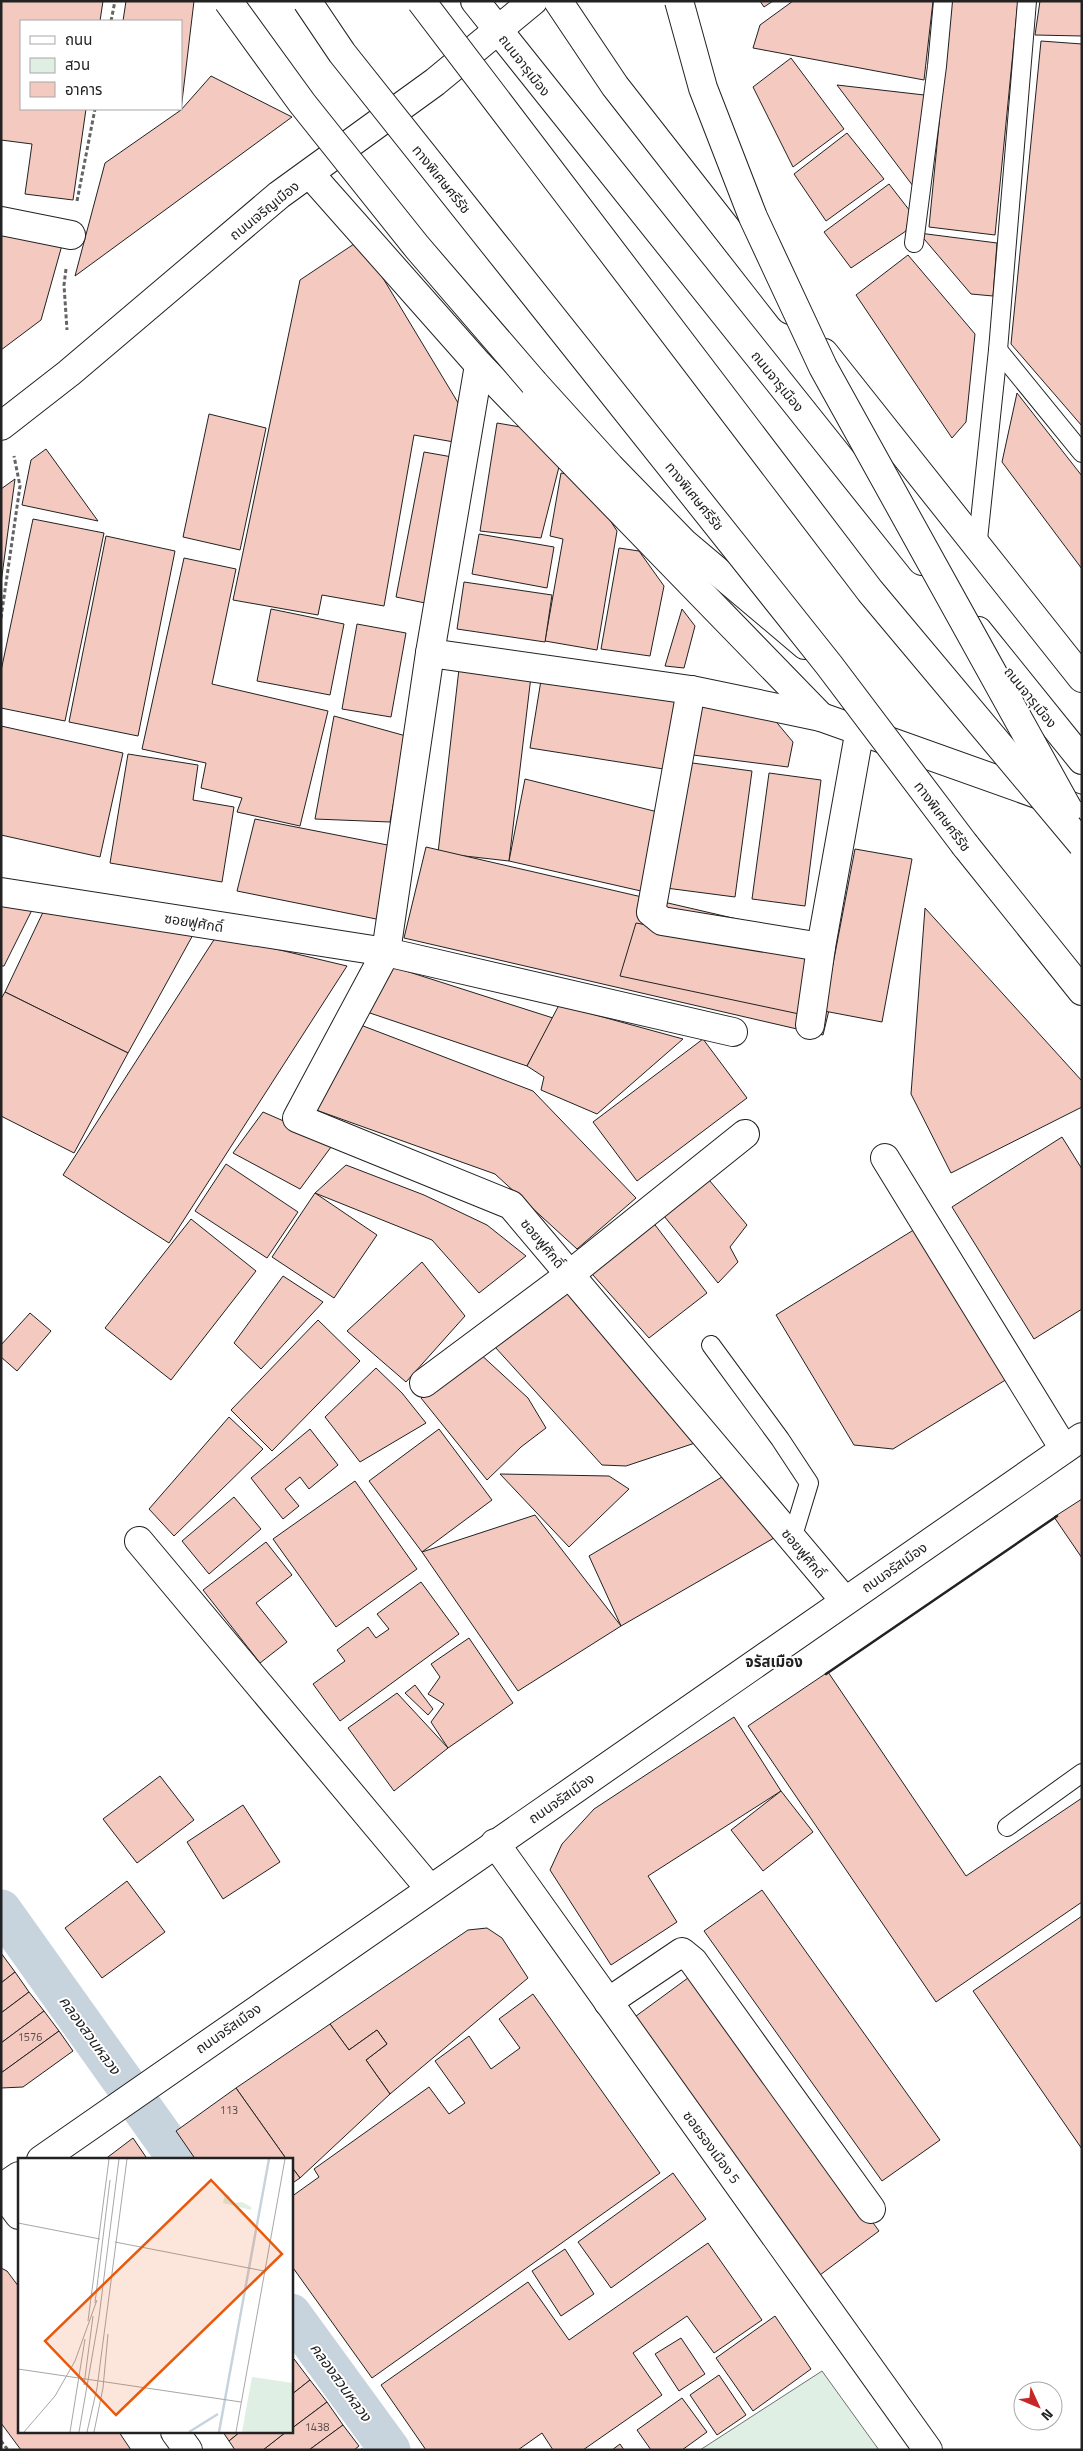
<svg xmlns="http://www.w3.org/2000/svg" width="1083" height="2451" viewBox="0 0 1083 2451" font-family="'Titillium Web','Noto Sans Thai',sans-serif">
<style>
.green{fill:#e0efe3;stroke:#6f6f6f}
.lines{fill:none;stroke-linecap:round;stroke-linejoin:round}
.canal{stroke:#c7d3dd;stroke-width:41}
.building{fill:#f3c9c0;stroke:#222}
.service-casing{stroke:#222;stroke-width:20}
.minor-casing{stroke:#222;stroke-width:30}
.tertiary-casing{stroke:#222;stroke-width:30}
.secondary-casing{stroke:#222;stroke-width:30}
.motorway-casing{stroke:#222;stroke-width:30}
.path{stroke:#646464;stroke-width:3;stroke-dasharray:4 2.5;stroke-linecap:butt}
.service{stroke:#fff;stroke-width:18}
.minor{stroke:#fff;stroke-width:28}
.tertiary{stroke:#fff;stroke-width:28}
.secondary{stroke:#fff;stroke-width:28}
.motorway{stroke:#fff;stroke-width:28}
.motorway-bridge-casing{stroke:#222;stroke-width:30;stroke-linecap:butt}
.motorway-bridge{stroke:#fff;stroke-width:28}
.wall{stroke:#222;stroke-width:2.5}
.labels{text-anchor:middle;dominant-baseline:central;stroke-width:4;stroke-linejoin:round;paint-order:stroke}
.number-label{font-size:11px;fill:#564c4a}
.street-label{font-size:14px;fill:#222;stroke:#fff}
.neighbourhood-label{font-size:15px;font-weight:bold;fill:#222;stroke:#fff}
.water-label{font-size:15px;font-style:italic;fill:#222;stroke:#fff}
.inset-river{fill:none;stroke:#c7d3dd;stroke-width:2.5}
.inset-road{fill:none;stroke:#a7a7a7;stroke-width:1}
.view{fill:#e8590c;fill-opacity:0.15;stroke:#e8590c;stroke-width:2.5}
.inset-edge{fill:none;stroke:#222;stroke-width:2.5}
</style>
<rect width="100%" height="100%" fill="#fff"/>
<polygon class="green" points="822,2371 879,2450 700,2450"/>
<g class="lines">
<g class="canal">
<polyline points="1,1910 179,2160"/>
<polyline points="291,2314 390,2450"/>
</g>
</g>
<g class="building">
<polygon points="1,1 103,1 100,21 21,21 21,109 86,109 73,200 25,194 32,144 1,140"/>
<polygon points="126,1 194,1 181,110 172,109 181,109 181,21 123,21"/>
<polygon points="760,1 773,1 764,7"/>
<polygon points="793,1 933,1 924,80 753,48 760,25"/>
<polygon points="951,1 1018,1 995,235 929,227"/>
<polygon points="1040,1 1082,1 1082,36 1035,35"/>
<polygon points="1041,41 1082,44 1082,426 1011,344"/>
<polygon points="791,58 844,129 793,167 753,87"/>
<polygon points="211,76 292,117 75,276 105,163 181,110"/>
<polygon points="837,85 933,96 916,190"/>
<polygon points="847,133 884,179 826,221 794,174"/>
<polygon points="889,184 910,211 906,231 851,268 824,232"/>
<polygon points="1,227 64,238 41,320 1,350"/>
<polygon points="919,233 997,243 993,296 971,294"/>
<polygon points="360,240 460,406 454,442 414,435 384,606 322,595 318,615 233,600 300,280"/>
<polygon points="908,255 975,334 966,422 952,438 856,295"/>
<polygon points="1017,393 1082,476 1082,569 1002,462"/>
<polygon points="209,414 266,428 240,550 183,537"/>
<polygon points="497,423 544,431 562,455 541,538 480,531"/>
<polygon points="46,449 98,521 22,505 31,460"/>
<polygon points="424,452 458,458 430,604 396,597"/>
<polygon points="561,473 582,477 617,531 597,650 545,641 563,539 550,536"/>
<polygon points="15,479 1,583 1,489"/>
<polygon points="33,519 104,533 65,721 1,708 1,671"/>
<polygon points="479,534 554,547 547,588 472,574"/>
<polygon points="106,536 175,551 138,736 69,722"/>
<polygon points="619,548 639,551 664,586 650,656 601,649"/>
<polygon points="184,558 236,569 212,684 328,711 300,826 237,812 242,798 201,788 206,763 142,749"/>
<polygon points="464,582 552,595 545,642 457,629"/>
<polygon points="271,609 344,624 330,695 257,681"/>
<polygon points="682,609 695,626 684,668 665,666"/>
<polygon points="357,624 406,633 391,717 342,709"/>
<polygon points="460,660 532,668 509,861 438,853"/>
<polygon points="542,674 683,696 670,770 530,748"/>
<polygon points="701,700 768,712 793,742 788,767 693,755"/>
<polygon points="334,716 406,736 390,822 315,819"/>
<polygon points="1,726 123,753 100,857 1,835"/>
<polygon points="128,754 198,765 193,800 234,807 222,882 110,863"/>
<polygon points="685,762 752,771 735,897 666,888"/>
<polygon points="769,773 821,780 805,906 752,899"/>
<polygon points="525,779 662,813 641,891 509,861"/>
<polygon points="255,819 413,850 396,923 237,891"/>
<polygon points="426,847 845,944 823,1035 404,938"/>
<polygon points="855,849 912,859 882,1022 824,1011"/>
<polygon points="1,901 34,906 4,966 1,966"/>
<polygon points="45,908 194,933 128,1053 5,992"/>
<polygon points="925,908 1082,1081 1082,1107 951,1173 911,1094"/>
<polygon points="636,923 809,955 804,1015 620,976"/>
<polygon points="217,935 347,966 169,1243 63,1175"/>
<polygon points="384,964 553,1018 527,1066 361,1010"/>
<polygon points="5,992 128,1053 74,1153 1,1116 1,999"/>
<polygon points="559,1005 683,1039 597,1114 541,1090 544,1077 527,1066"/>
<polygon points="358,1024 533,1091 636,1198 577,1249 495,1174 316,1110"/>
<polygon points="703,1039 747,1098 637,1181 593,1122"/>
<polygon points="263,1112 334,1143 300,1189 233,1153"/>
<polygon points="1062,1137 1082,1169 1082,1309 1034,1339 952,1207"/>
<polygon points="226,1164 298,1212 267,1258 195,1211"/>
<polygon points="346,1165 424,1195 487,1225 526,1256 479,1293 432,1240 315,1193"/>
<polygon points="704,1174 747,1225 730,1247 738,1262 718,1283 660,1211"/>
<polygon points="315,1193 377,1235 334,1298 272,1257"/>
<polygon points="649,1217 707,1293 649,1338 585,1266"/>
<polygon points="191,1219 256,1271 171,1380 105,1328"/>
<polygon points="920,1226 1012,1376 893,1449 854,1445 776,1315"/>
<polygon points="422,1262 465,1316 406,1382 347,1331"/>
<polygon points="283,1276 323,1302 261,1369 234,1343"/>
<polygon points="561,1287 701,1441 626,1466 602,1465 495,1347"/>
<polygon points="30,1313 51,1331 17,1371 1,1357 1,1345"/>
<polygon points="318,1320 360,1361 272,1451 231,1410"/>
<polygon points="478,1352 528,1398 546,1428 521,1447 487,1480 421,1398"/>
<polygon points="376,1368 402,1393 426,1423 360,1462 325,1417"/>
<polygon points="229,1417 263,1449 174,1536 149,1509"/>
<polygon points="310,1429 338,1465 309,1489 300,1477 285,1489 299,1506 283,1519 251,1478"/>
<polygon points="439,1429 492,1500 422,1552 369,1481"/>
<polygon points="500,1474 609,1476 629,1489 569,1547"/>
<polygon points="722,1477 774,1538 621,1626 589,1556"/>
<polygon points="355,1481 417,1569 336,1627 273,1539"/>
<polygon points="234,1497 261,1529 209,1574 182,1541"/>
<polygon points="1082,1499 1082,1558 1054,1517"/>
<polygon points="535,1515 621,1626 518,1691 422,1552"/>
<polygon points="266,1542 292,1575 256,1603 287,1642 260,1663 203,1590"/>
<polygon points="421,1582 459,1634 340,1721 313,1684 345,1661 337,1650 368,1627 376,1638 389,1629 377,1614"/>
<polygon points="469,1638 513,1703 448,1748 431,1722 444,1704 428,1694 440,1677 431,1664"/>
<polygon points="828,1672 966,1876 1082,1798 1082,1902 936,2002 748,1726"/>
<polygon points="415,1685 433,1709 428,1715 405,1693"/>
<polygon points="397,1693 448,1748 394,1791 348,1728"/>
<polygon points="734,1717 781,1791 648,1876 677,1922 611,1965 550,1870 562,1844 594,1809"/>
<polygon points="160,1776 194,1820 137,1863 103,1819"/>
<polygon points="781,1791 813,1832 763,1871 731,1830"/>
<polygon points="243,1805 280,1862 223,1899 187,1842"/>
<polygon points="127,1881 165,1932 102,1978 65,1928"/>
<polygon points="762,1890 940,2140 882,2181 704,1931"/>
<polygon points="1082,1916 1082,2149 973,1991"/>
<polygon points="487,1928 502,1938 528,1978 390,2094 366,2060 387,2044 377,2030 349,2050 330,2024 468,1930"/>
<polygon points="1,1953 15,1972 1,1983"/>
<polygon points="15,1972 29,1992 1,2013 1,1983"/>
<polygon points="692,1975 879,2231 820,2275 632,2019"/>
<polygon points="29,1992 44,2011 1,2043 1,2013"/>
<polygon points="533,1994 660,2173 372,2378 291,2265 291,2197 319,2177 314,2169 429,2087 449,2114 465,2103 435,2061 469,2036 491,2069 520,2048 499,2019"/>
<polygon points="44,2011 59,2031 1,2073 1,2043"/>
<polygon points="330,2024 349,2050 377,2030 387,2044 366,2060 390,2094 300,2178 291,2166 291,2160 287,2160 236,2088"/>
<polygon points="59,2031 73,2051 23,2087 1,2088 1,2073"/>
<polygon points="236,2088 287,2160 196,2160 176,2131"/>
<polygon points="133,2138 148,2160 104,2160"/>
<polygon points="291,2166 300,2178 291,2184"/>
<polygon points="673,2173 706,2219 611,2288 578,2242"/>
<polygon points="708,2243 762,2320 714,2353 687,2316 633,2353 662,2395 583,2450 553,2450 542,2433 518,2450 426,2450 381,2385 528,2282 569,2340"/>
<polygon points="565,2249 594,2294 561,2316 532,2271"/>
<polygon points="1,2268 7,2271 19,2287 19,2432 119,2432 131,2450 21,2450 1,2423"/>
<polygon points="775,2316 811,2369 753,2411 716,2358"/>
<polygon points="681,2338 705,2374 679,2391 655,2354"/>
<polygon points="294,2359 310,2380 291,2395 291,2361"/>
<polygon points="719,2375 746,2415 717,2435 690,2395"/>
<polygon points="310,2380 327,2402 291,2429 291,2395"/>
<polygon points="682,2398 707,2432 682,2450 651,2450 637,2430"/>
<polygon points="327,2402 343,2425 309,2450 263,2450 286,2432 291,2432 291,2429"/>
<polygon points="343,2425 359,2446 354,2450 309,2450"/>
<polygon points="223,2432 240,2432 229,2441"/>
<polygon points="240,2432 286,2432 263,2450 235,2450 229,2441"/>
<polygon points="620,2444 624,2450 612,2450"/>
</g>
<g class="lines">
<defs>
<g id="service">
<polyline points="914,243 937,66 943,1"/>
<polyline points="998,350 1082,453"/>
<polyline points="977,549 998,350 1027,1"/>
<polyline points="711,1345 780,1439 809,1483 792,1539"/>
<polyline points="1007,1827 1082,1773"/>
</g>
<g id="minor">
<polyline points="310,174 479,365 821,717"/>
<polyline points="1,221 71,235"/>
<polyline points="479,365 430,653 386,952 297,1118 511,1205 845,1601"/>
<polyline points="430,653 691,690 821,717 1082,810"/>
<polyline points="691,690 651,912 662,921 821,947"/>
<polyline points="1,892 386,952 733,1032"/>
<polyline points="810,1025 821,947 860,729"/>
<polyline points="885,1158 1064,1449"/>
<polyline points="424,1383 569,1275 745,1134"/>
<polyline points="139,1541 430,1889"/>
<polyline points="495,1843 928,2450"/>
<polyline points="608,2002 682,1952 693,1961 871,2209"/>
</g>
<g id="tertiary">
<polyline points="1,426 69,373 279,195 435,82 533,1"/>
<polyline points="41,2160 1082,1437"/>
<polyline points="1,2188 19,2176"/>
</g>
<g id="secondary">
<polyline points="475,1 922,561"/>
<polyline points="558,1 615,86 790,310"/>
<polyline points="824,353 1082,678"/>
<polyline points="978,631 1082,760"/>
<polyline points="1,2191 19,2215"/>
<polyline points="175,2432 188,2450"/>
</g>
<g id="motorway">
<polyline points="534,383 610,467 684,543 805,645"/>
<polyline points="965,845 1082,991"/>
</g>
</defs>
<use href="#service" class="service-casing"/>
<use href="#minor" class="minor-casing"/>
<use href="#tertiary" class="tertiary-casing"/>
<use href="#secondary" class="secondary-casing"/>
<use href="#motorway" class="motorway-casing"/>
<g class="path">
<polyline points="111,21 115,1"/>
<polyline points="77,201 95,109"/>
<polyline points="66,269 64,285 67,330"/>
<polyline points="1,618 20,486 14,456"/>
<polyline points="1,2441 8,2450"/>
<polyline points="362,2450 363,2449"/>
</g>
<use href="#service" class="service"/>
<use href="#minor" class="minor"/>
<use href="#tertiary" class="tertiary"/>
<use href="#secondary" class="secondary"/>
<use href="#motorway" class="motorway"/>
<defs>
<g id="motorway-bridge">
<polyline points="228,1 302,103 417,247 534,383"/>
<polyline points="307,1 342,53 829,665 965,845"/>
<polyline points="421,1 870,591 1082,844"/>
<polyline points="679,1 703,88 753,217 823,367 1068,809"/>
</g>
</defs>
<use href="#motorway-bridge" class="motorway-bridge-casing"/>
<use href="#motorway-bridge" class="motorway-bridge"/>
<polyline class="wall" points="826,1674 1057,1516"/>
</g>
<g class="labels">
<g class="number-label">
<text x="30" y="2037">1576</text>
<text x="229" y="2110">113</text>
<text x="317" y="2427">1438</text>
</g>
<g class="street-label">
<text transform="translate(525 65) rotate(52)">ถนนจารุเมือง</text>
<text transform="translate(442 179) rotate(51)">ทางพิเศษศรีรัช</text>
<text transform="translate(264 210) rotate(-39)">ถนนเจริญเมือง</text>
<text transform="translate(778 381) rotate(51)">ถนนจารุเมือง</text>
<text transform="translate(695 496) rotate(51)">ทางพิเศษศรีรัช</text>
<text transform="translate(1031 697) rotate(51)">ถนนจารุเมือง</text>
<text transform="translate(943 816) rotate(53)">ทางพิเศษศรีรัช</text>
<text transform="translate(194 922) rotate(9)">ซอยฟูศักดิ์</text>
<text transform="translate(543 1243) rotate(50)">ซอยฟูศักดิ์</text>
<text transform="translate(804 1553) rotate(50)">ซอยฟูศักดิ์</text>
<text transform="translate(894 1567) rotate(-35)">ถนนจรัสเมือง</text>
<text transform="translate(561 1798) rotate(-35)">ถนนจรัสเมือง</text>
<text transform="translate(228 2028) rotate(-35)">ถนนจรัสเมือง</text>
<text transform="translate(712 2147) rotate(54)">ซอยรองเมือง 5</text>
</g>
<g class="neighbourhood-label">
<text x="774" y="1661">จรัสเมือง</text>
</g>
<g class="water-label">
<text transform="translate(90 2035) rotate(54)">คลองสวนหลวง</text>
<text transform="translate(341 2382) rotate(54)">คลองสวนหลวง</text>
</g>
</g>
<g transform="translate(18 2158)">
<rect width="275" height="275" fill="#fff"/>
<path d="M207,36l4,1 4,8 9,-1 9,5v3l-28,-7zM234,219l41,6v49h-51z" fill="#e0efe3"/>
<path class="inset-river" d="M171,274l29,-18M201,274l50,-273"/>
<path class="inset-road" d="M0,65l82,16M97,84l149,29M77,145l15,-123M70,163l21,-162M0,211l223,33M66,227l9,-69M6,274l31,-36 20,-35 22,-61M52,274l15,-93M61,274l20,-115 20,-158M69,274l10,-44 30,-229M76,274l9,-44 5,-54M218,274l49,-273"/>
<path class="view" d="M193,22l71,74 -166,161 -71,-74z"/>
<rect width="275" height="275" class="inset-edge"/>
</g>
<rect width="1083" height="2451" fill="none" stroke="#222222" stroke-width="5"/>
<rect x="20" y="20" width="162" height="90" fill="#ffffff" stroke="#a7a7a7"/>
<rect x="30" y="36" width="25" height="8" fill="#ffffff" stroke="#a7a7a7"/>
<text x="65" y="45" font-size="15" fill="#222222">ถนน</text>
<rect x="30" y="58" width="25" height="15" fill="#e0efe3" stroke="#a7a7a7"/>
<text x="65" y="70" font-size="15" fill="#222222">สวน</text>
<rect x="30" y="82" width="25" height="15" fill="#f3c9c0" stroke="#a7a7a7"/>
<text x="65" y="95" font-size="15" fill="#222222">อาคาร</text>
<g transform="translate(1038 2406) rotate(134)"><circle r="24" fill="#ffffff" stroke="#a7a7a7"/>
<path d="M0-4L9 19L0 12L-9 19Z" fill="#c62828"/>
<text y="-8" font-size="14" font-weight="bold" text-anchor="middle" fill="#222222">N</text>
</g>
</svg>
